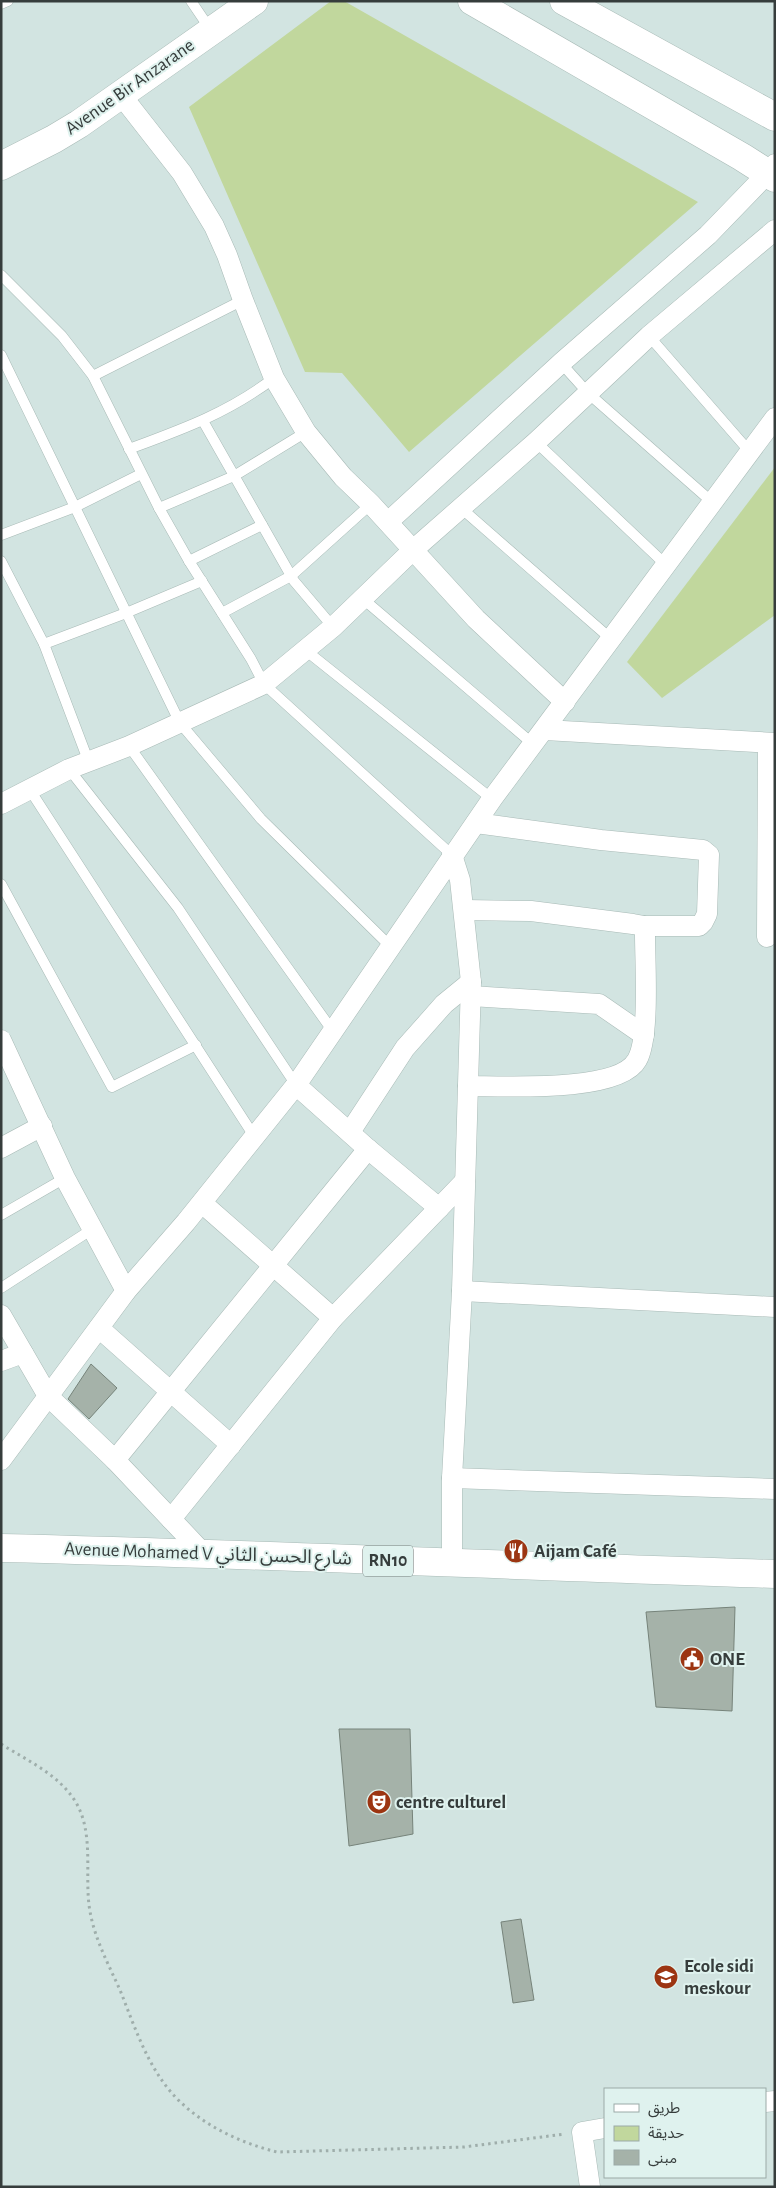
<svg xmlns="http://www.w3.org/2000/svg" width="776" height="2188" viewBox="0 0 776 2188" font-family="'Alegreya Sans','Noto Sans Arabic',sans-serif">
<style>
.green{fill:#c1d79d}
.building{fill:#a5b2a9;stroke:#76837a}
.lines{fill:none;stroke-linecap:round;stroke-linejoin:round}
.lane-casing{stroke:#a8bab6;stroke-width:11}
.street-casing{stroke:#a8bab6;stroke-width:21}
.secondary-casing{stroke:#a8bab6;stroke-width:29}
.primary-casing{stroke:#a8bab6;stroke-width:29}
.path{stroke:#9faeab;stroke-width:3;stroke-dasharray:2.5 4;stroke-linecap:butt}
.lane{stroke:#fff;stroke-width:10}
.street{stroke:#fff;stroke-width:20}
.secondary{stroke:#fff;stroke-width:28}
.primary{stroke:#fff;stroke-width:28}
.labels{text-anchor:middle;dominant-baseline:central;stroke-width:4;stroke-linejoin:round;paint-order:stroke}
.shield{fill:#dff2ee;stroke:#697371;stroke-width:1}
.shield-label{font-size:18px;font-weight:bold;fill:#363d3c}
.street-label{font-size:19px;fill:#363d3c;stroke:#dff2ee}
.poi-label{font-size:19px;font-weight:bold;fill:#363d3c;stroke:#dff2ee;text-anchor:start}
</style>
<rect width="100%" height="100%" fill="#d2e4e1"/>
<g class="green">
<polygon points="331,1 344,1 698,202 409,452 342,373 305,372 189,107"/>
<polygon points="775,467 775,615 662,698 627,662"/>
</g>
<g class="building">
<polygon points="91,1364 117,1388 89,1419 68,1399"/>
<polygon points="735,1607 732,1711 656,1707 646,1612"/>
<polygon points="339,1729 410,1729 413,1834 349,1846"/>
<polygon points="521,1919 534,2000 513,2003 501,1922"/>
</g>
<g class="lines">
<defs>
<g id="lane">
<polyline points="191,1 210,29"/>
<polyline points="1,4 8,1"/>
<polyline points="1,275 62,336 93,376 159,508 189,561 251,659 264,684 452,855"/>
<polyline points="649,336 749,451"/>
<polyline points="1,355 180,723 261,819 390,946"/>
<polyline points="561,363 588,393 712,502"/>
<polyline points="93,376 243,300"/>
<polyline points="203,421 294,581 333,627"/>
<polyline points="536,442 665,564"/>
<path d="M129,449c54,-20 99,-36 145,-71"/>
<polyline points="159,508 234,476 306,432"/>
<polyline points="461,508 611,639"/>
<polyline points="1,535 75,507 141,474"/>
<polyline points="1,561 44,644 88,760"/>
<polyline points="189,561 262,525"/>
<polyline points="362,598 533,744"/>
<polyline points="222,613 291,576 371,504"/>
<polyline points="44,644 126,613 202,581"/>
<polyline points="304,649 492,799"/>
<polyline points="129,746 332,1030"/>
<polyline points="69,769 178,908 296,1085"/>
<polyline points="30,790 254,1136"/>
<polyline points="1,884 112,1087 196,1045"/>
<polyline points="1,1215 65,1178"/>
<polyline points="1,1288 91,1230"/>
</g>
<g id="street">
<polyline points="121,95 182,173 214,226 227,255 243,300 274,378 306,432 343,477 371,504 476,619 565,702"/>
<polyline points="388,522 561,363 708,235 767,174 775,164"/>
<polyline points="545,730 775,743"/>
<polyline points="1,804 69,769 129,746 264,684 333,627 413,550 536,442 649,336 775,230"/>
<polyline points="476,823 601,840 703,850 709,855 707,914 703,922 699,926 644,926"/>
<path d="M465,910l66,1 102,13 11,2 1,9c0,28 5,103 -8,125 -18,33 -134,26 -169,26"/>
<polyline points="767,937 768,743"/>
<polyline points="471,996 599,1004 644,1035"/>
<polyline points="1,1040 65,1178 126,1291"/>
<polyline points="296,1085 368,1149 439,1208"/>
<polyline points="350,1132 405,1048 444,1004 471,982"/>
<polyline points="1,1148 42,1126"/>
<polyline points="202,1203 333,1318"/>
<polyline points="462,1291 775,1307"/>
<polyline points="1,1315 48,1396 115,1460 203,1553"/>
<polyline points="99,1328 231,1445"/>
<polyline points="1,1361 23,1353"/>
<polyline points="1,1460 126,1291 186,1222 296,1085 492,799 775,418"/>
<polyline points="115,1460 368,1149"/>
<polyline points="452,1478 775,1489"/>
<polyline points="171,1519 333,1318 465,1181"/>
<polyline points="452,1564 452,1478 462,1291 471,982 460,880 452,855"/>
<polyline points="765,2102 775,2101"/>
<polyline points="590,2187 582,2132 605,2128"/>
</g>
<g id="secondary">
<polyline points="472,1 742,157 775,178"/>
<polyline points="564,1 775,117"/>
<polyline points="1,166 54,139 79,124 254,1"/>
</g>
<path id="primary" d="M1,1548c258,6 516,18 774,26"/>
</defs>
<use href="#lane" class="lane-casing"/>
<use href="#street" class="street-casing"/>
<use href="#secondary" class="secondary-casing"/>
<use href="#primary" class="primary-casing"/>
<path class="path" d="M1,1744c27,17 57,30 74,57 19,30 10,71 14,104 4,31 18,56 31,85 12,30 23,63 41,89 26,39 72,62 116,73l187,-5 101,-13"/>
<use href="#lane" class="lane"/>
<use href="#street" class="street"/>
<use href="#secondary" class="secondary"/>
<use href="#primary" class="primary"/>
</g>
<defs>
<symbol id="restaurant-disc" viewBox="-11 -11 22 22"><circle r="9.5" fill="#9c3512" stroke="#dff2ee"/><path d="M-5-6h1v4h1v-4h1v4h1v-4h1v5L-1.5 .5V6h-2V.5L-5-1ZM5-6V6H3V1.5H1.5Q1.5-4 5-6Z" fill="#fff"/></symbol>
<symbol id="civic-disc" viewBox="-11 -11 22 22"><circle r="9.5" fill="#9c3512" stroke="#dff2ee"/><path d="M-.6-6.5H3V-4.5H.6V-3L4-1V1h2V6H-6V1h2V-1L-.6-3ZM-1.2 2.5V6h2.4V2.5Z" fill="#fff"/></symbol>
<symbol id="theatre-disc" viewBox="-11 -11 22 22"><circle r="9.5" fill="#9c3512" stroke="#dff2ee"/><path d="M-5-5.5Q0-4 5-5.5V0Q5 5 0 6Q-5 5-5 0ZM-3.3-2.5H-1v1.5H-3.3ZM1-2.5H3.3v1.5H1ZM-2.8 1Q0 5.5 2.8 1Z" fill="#fff"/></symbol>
<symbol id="school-disc" viewBox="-11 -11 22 22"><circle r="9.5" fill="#9c3512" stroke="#dff2ee"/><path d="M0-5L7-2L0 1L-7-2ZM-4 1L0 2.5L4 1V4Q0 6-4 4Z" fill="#fff"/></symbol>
</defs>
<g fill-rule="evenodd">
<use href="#restaurant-disc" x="502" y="1537" width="28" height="28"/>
<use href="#civic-disc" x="678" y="1645" width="28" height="28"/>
<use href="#theatre-disc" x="365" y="1788" width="28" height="28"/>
<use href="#school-disc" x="652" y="1963" width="28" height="28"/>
</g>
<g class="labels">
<rect class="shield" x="363" y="1545.5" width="50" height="31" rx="4"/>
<g class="shield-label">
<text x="388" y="1561">RN10</text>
</g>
<g class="street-label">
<text transform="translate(130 87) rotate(-35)">Avenue Bir Anzarane</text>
<text transform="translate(208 1554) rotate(2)">Avenue Mohamed V شارع الحسن الثاني</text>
</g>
<g class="poi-label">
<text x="534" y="1551">Aijam Café</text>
<text x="710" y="1659">ONE</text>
<text x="396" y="1802">centre culturel</text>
<text x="684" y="1966">Ecole sidi<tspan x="684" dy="22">meskour</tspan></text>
</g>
</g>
<rect width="776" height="2188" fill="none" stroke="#363d3c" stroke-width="5"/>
<rect x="604" y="2088" width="162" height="90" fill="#dff2ee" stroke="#9baaa7"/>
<rect x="614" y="2104" width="25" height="8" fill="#ffffff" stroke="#9baaa7"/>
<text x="648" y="2113" font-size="15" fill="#363d3c">طريق</text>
<rect x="614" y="2126" width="25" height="15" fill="#c1d79d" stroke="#9baaa7"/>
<text x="648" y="2138" font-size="15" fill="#363d3c">حديقة</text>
<rect x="614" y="2150" width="25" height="15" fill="#a5b2a9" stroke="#9baaa7"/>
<text x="648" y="2163" font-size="15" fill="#363d3c">مبنى</text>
</svg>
